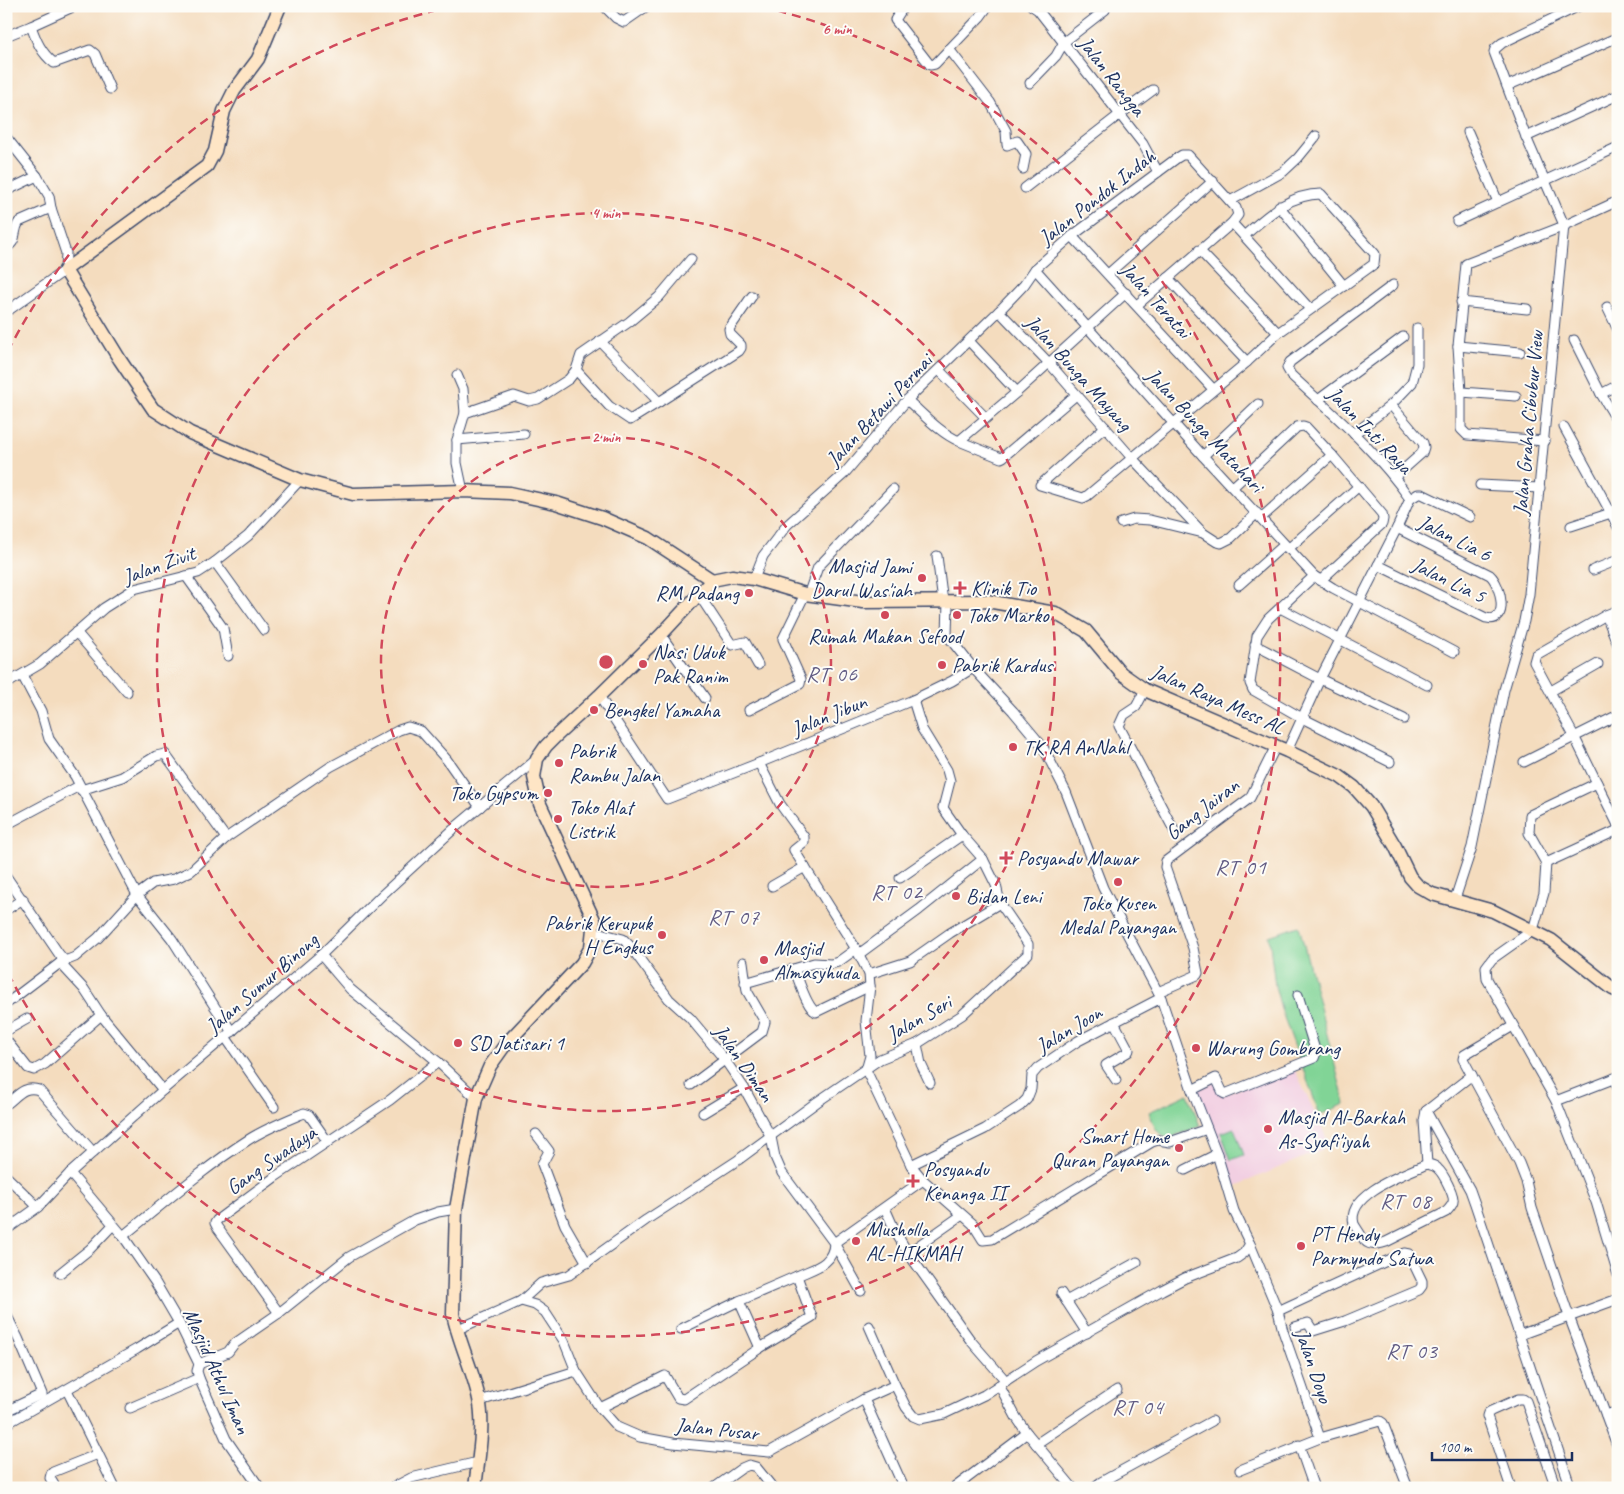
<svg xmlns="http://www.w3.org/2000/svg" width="1624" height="1494" viewBox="0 0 1624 1494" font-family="Caveat,sans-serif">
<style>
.built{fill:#f2cfe2}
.green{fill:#81d496;stroke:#4e827a}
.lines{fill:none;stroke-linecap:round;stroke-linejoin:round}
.street-casing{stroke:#3c496c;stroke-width:11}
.secondary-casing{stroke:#3c496c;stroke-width:15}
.street{stroke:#fff;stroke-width:9}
.secondary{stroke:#fee5c5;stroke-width:12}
.ring{fill:none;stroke:#d1495b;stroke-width:2.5;stroke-dasharray:9 6}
.poi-dot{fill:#d1495b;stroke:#fdfcf7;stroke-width:2}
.labels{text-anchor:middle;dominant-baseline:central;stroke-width:4;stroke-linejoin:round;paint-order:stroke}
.street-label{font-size:21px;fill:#1b2f5e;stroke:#fdfcf7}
.poi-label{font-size:21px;fill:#1b2f5e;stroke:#fdfcf7;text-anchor:start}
.neighbourhood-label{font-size:22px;letter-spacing:1px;fill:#625c84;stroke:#fdfcf7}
.centre{fill:#d1495b;stroke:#fdfcf7;stroke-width:2.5}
.ring-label{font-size:15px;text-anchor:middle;font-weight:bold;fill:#d1495b;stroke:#fdfcf7;stroke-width:4;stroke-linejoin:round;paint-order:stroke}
</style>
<rect width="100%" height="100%" fill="#fdfcf7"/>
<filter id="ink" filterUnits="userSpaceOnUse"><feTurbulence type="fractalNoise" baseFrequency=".02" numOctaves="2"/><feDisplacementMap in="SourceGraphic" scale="10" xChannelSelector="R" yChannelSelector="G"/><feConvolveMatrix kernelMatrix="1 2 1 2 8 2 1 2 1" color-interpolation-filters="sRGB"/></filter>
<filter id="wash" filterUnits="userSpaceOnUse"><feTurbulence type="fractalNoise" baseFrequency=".0096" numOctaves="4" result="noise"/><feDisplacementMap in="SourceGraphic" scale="20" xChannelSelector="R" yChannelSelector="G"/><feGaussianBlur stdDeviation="1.12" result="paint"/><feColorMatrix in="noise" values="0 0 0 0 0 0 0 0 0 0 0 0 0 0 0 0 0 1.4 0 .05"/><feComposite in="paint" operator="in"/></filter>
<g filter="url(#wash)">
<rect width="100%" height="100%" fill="#f4dcbe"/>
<polygon class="built" points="1293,1066 1330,1146 1231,1188 1196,1091 1216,1081 1223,1095"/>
<g class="green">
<polygon points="1299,926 1345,1104 1320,1115 1282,1012 1275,986 1269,936"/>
<polygon points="1188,1094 1200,1126 1168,1139 1156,1130 1149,1112"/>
<polygon points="1234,1128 1244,1155 1231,1160 1221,1133"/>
</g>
</g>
<g filter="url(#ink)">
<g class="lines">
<defs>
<g id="street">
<polyline points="604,6 616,18 624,22 647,6"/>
<polyline points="900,6 902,9 895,20 930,65 935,64 980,17 988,6"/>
<polyline points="1032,6 1038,10 1143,144 1158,172"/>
<polyline points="31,26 75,6"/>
<path d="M6,36l25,-10c5,14 10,27 23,37l36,-13 5,4 15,35"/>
<polyline points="949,49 990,102 1006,131 1007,145 1017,141 1026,154 1023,169"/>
<polyline points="1030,83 1056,56 1064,42 1105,10"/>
<polyline points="1507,86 1618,37"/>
<polyline points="1468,132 1498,202"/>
<polyline points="6,137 37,176 49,196 51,208 66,253 65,270 6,312"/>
<polyline points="1526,137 1618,95"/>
<polyline points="1025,188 1119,115 1153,90"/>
<polyline points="6,191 37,176"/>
<polyline points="1230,201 1283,172 1298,158 1316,136"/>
<polyline points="1279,206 1344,286"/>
<polyline points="1457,221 1618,147"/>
<path d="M1232,223l12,13c22,-19 45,-42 77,-42l54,60 -1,10 -96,69"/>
<polyline points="1072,236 1213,389"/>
<polyline points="1244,236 1310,309"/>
<path d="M6,248c13,-8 6,-16 13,-26l32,-14"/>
<polyline points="1035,269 1203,456 1314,576 1333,588 1454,652"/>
<polyline points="1108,274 1213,181"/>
<polyline points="1168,278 1247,362"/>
<polyline points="1461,302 1527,309"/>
<polyline points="1607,307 1618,330"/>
<polyline points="999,311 1049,363 1132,458 1203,533"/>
<polyline points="1574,340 1601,394 1618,422"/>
<polyline points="969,341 1017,392"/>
<polyline points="1458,346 1520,352"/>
<polyline points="576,370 609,406 630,420 659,402 600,341"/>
<polyline points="939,370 986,418"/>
<polyline points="457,375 463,389 465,413"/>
<polyline points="1461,392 1516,396"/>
<polyline points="1601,394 1618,385"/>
<polyline points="1076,395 1003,457 1001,458 959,441 1017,392 1126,293"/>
<path d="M907,400c16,14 33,33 52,41"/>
<polyline points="1318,400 1403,337"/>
<polyline points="659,402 739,351 741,348 741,345 730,334 729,329 752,296"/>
<polyline points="1391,405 1412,383 1417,364 1417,328"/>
<polyline points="1105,427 1040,485 1083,498 1087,496 1247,362 1278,333 1199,250"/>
<polyline points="1564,427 1611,513 1571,526"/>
<polyline points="1354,434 1391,405 1423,443 1424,447 1422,453 1395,477"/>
<polyline points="457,440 524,434"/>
<polyline points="1545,441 1467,435 1461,429 1461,392 1458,346 1466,264 1559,228 1618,201"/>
<polyline points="1203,456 1258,404"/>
<polyline points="1480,485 1540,488"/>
<polyline points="1233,487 1297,427 1303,426 1306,427 1332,455 1382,514 1383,519 1382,524 1320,581"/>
<polyline points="463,491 457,463 457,440 465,413 514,396 529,401 538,399 569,379 576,370 581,355 629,322 659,297 691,259"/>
<polyline points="1410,499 1418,494 1422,494 1470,517"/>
<polyline points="1618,509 1611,513 1618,527"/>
<polyline points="1261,518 1332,455"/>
<polyline points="1121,523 1134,519 1150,520 1203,533 1217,542 1221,543 1231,538 1257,513"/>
<polyline points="1288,549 1359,486"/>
<polyline points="937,556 943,602"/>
<polyline points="215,562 264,630"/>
<path d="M1378,565l108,53c24,6 15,-33 4,-43l-93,-47"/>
<polyline points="1593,570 1618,560"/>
<polyline points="186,576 223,628 228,656"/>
<polyline points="1314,576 1268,619 1257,636 1250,683 1253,690 1302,718 1390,762"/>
<polyline points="754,579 763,556 787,525 844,474 907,400 999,311 1024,285 1035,269 1072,236 1177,158 1182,155 1188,155 1236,208 1238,215 1232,223 1137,305"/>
<polyline points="1239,585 1284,545"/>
<polyline points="699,595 732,645 745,642 758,665"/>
<polyline points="808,595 818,567 893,489"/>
<polyline points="948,602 947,635 973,668 1013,711 1043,747 1066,792 1103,888 1161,998 1192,1090 1217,1154 1234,1211 1250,1244 1278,1311 1283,1331 1320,1438 1240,1470"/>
<polyline points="1280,608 1427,685"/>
<polyline points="1618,610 1606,615 1536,655 1534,662 1574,736 1597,783 1530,815 1529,833 1546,863 1544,893 1533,930 1492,959 1486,967 1487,979 1556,1101 1596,1202 1618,1275"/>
<polyline points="1606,615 1618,645"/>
<polyline points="76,632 127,692"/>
<polyline points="661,635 705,698"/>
<polyline points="1255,645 1320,679 1404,719"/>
<polyline points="22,675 41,711 49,739 75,776 137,895 172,939 215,1007 232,1032"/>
<polyline points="6,684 40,664 104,608 134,589 198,573 215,562 248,536 300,480"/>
<polyline points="1145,690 1136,707 1124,715 1119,726 1176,834"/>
<polyline points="1551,691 1598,664"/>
<polyline points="599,696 667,799 759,763 780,804 804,837 804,842 794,850 856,949 869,974 870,986 866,1021 870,1056 866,1070 911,1165 923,1180 834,1243"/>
<polyline points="749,710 800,684 801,679 783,639 805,594"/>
<path d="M1287,751l33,-72 77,-151 13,-29c-32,-47 -77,-85 -119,-124l-4,-7 3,-6 103,-77"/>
<polyline points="1524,762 1618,715"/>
<polyline points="759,763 913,700 952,681 973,668"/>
<polyline points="1597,783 1618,825"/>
<polyline points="81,790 122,777 156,756 165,754 226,838"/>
<polyline points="6,825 79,786"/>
<polyline points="1546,863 1618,830"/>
<polyline points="6,876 59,954 65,961"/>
<polyline points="900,878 962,835"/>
<polyline points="772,886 805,867"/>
<polyline points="1455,899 1472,847 1504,690 1524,621 1529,594 1564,225 1526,137 1494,52 1495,49 1502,43 1579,6"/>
<polyline points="6,910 23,899"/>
<polyline points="593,931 623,939 630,946 669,999 690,1018 725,1060 744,1088 771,1137 775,1157 782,1173 834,1243 861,1291"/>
<polyline points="859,954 919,910 983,859"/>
<polyline points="321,955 350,989 438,1062 476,1098"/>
<polyline points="60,963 84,989 101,1015 163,1090"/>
<path d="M794,969c5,10 12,38 22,43l54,-26"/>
<polyline points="869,974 910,961 950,933 1000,903"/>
<polyline points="745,983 814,963 831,964 838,962 856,949"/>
<polyline points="1158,992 1197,975 1198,973 1193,948 1165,867 1166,861 1250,798 1276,746"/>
<polyline points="6,1004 60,963 75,957 98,938 137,895 153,883 174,879 191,871 226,838 330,767 399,730 408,727 421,731 447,760 480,807"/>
<polyline points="1114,1022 1129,1050 1128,1052 1106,1065 1116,1080"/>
<polyline points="1513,1026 1464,1055 1463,1059 1519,1163 1526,1181 1532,1208 1570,1319 1618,1448"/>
<polyline points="6,1031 27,1019"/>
<polyline points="226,1038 274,1107"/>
<polyline points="6,1040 28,1068 34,1070 45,1064 101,1015"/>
<polyline points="917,1044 921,1064 930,1083"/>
<polyline points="1614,1078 1618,1088"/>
<polyline points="691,1085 762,1032 765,1022 747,991 743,962"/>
<polyline points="1192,1090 1216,1078 1223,1093 1225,1094 1314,1058 1316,1053 1298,995"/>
<polyline points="1556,1101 1618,1077"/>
<path d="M8,1103c10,-8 17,-18 31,-13l54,62"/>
<polyline points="1426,1111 1470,1190 1475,1204 1571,1488"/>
<polyline points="703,1113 744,1088"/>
<polyline points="536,1134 549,1151 542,1164 565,1225 587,1263"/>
<path d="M1427,1164c4,1 8,1 11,5 5,4 17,27 15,33 -1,4 -4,7 -7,10l-60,30c-10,3 -18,5 -24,-5 -2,-4 -6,-9 -8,-13 -9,-30 53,-51 73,-60z"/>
<polyline points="1427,1164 1424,1121 1426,1111 1472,1075"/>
<polyline points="911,1165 985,1129 1020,1106 1027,1099 1031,1089 1032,1075 1038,1068 1078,1041 1161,998"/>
<polyline points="1185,1170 1217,1154"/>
<polyline points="70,1173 123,1236 155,1282 179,1323 199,1364 197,1371 199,1378 226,1439 260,1488"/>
<polyline points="6,1176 38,1207"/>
<polyline points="923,1180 973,1224 983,1240 992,1239 1152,1142 1158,1140 1170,1142 1207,1129"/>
<polyline points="885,1208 896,1233 908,1253 971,1341 1006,1381"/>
<polyline points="6,1230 38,1207 70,1173 163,1090 321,955 382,895 457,826 537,759"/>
<path d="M123,1236c41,-33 81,-68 125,-96 17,-11 37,-19 56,-27l5,2 19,27"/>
<polyline points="908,1253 962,1215"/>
<polyline points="60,1273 90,1249 113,1225"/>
<polyline points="1061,1293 1087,1333"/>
<polyline points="521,1301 541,1283 569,1275 646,1220 738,1160 817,1102 880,1059 917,1044 962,1015 1028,954 1028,944 1000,903 996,885 983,859 962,835 943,808 950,781 947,770 922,729 913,700"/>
<polyline points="739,1301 760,1348"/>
<polyline points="1066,1301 1137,1262"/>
<polyline points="1278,1311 1404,1253 1409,1254 1422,1281 1422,1286 1419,1290 1345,1321 1313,1331 1308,1323 1295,1327"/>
<polyline points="279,1313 217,1227 215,1223 217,1220 275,1177 390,1100 438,1062"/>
<polyline points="6,1314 18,1338 42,1394 6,1411"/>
<polyline points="869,1326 895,1385"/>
<polyline points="681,1329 739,1301 797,1276"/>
<polyline points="456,1330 521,1301 535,1305 545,1312 564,1341 576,1371 600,1408 617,1427 640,1437 673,1443 769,1452 864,1399 895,1385 906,1407 913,1416 920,1419 944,1414 984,1395 1036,1361 1162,1290 1185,1278 1237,1258 1244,1253 1250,1244"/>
<polyline points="1520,1334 1522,1334 1618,1299"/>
<polyline points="199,1364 228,1352 234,1344 279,1313 349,1257 415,1220 438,1212 456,1209"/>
<polyline points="999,1385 1016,1417 1027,1433 1073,1488"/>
<polyline points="67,1390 115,1488"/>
<polyline points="864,1399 904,1488"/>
<polyline points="480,1401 576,1371"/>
<polyline points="130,1408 199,1378"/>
<path d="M600,1408l65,-32 13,22 6,1 76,-51 52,-31 -15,-41c17,-8 36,-11 37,-33"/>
<polyline points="1606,1415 1618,1411"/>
<polyline points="6,1424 137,1349 179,1323"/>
<polyline points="1320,1438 1380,1421 1383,1423 1408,1488"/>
<polyline points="1036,1444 1117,1390"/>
<polyline points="1299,1445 1314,1488"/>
<polyline points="56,1488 50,1478 51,1474 53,1472 98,1454"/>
<polyline points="392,1488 411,1478 478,1462"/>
<polyline points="714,1488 742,1468 749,1465 756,1467 773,1488"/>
<polyline points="954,1488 1027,1433"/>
<polyline points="1093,1488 1101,1482 1212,1421"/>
<polyline points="1511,1488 1487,1416 1488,1413 1491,1411 1518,1399 1523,1399 1526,1401 1556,1488"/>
</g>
<g id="secondary">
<polyline points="280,6 258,59 234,91 224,111 215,151 207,166 65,270 120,360 153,409 190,433 300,480 353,494 463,491 510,493 556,503 602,518 648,538 712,580"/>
<polyline points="712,580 732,576 754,579 805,594 863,602 987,601 1055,613 1086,631 1121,673 1145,690 1287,751 1339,776 1354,787 1371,806 1395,846 1410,877 1418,886 1432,894 1493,911 1551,940 1613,989 1618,991"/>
<path d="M475,1488c3,-28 10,-62 4,-89 -6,-29 -20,-56 -26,-85l3,-105 20,-111 14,-32 15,-21 77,-82 9,-16 3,-27 -54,-116 -6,-27 3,-18 9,-13 10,-10 43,-40 62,-61 51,-55"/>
</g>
</defs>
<use href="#street" class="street-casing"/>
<use href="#secondary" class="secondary-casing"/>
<use href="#street" class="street"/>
<use href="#secondary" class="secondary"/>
</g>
</g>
<g class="ring">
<circle cx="606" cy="662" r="225"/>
<circle cx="606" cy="662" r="449"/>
<path d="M8 351A674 674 0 0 1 449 7M763 7A674 674 0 1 1 8 973"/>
</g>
<g class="poi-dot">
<circle cx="922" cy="578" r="5"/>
<path d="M957.5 580.5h5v5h5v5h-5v5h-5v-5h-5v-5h5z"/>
<circle cx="749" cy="593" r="5"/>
<circle cx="885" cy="615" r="5"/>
<circle cx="957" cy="615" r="5"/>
<circle cx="643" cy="664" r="5"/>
<circle cx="942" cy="665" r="5"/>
<circle cx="594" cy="710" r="5"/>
<circle cx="1013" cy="747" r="5"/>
<circle cx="559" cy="763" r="5"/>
<circle cx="548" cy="793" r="5"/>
<circle cx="558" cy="819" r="5"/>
<path d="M1003.5 850.5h5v5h5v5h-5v5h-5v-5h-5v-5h5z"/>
<circle cx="1118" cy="882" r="5"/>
<circle cx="956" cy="896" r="5"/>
<circle cx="662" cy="935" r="5"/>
<circle cx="764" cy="960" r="5"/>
<circle cx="458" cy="1043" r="5"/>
<circle cx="1196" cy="1048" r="5"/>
<circle cx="1268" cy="1129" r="5"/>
<circle cx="1179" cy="1148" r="5"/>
<path d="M910.5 1173.5h5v5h5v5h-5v5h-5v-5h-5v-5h5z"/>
<circle cx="856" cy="1241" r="5"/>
<circle cx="1301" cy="1246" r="5"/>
</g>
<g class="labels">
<g class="street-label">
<text transform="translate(1112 76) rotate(52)">Jalan Rangga</text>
<text transform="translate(1097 197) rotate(-38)">Jalan Pondok Indah</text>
<text transform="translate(1156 300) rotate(48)">Jalan Teratai</text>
<text transform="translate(1079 373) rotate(48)">Jalan Bunga Mayang</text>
<text transform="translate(879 410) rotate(-47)">Jalan Betawi Permai</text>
<text transform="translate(1528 423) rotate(-85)">Jalan Graha Cibubur View</text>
<text transform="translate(1205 430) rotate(47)">Jalan Bunga Matahari</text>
<text transform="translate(1370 430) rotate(46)">Jalan Inti Raya</text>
<text transform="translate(1455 538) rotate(27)">Jalan Lia 6</text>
<text transform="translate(159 565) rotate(-20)">Jalan Zivit</text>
<text transform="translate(1449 580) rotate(26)">Jalan Lia 5</text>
<text transform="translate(1218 699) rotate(24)">Jalan Raya Mess AL</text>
<text transform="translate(829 715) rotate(-22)">Jalan Jibun</text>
<text transform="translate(1202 809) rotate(-38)">Gang Jairan</text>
<text transform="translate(262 983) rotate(-41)">Jalan Sumur Binong</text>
<text transform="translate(919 1018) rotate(-30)">Jalan Seri</text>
<text transform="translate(1069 1029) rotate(-31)">Jalan Joon</text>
<text transform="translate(744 1063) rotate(55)">Jalan Diman</text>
<text transform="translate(271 1160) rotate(-35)">Gang Swadaya</text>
<text transform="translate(1314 1366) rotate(71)">Jalan Doyo</text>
<text transform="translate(217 1371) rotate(66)">Masjid Athul Iman</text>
<text transform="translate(717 1429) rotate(6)">Jalan Pusar</text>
</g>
<g class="poi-label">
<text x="912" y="566" text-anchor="end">Masjid Jami<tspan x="912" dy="24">Darul Was'iah</tspan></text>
<text x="971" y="588">Klinik Tio</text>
<text x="739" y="593" text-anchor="end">RM Padang</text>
<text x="967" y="615">Toko Marko</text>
<text x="885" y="636" text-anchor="middle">Rumah Makan Sefood</text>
<text x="653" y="652">Nasi Uduk<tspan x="653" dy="24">Pak Ranim</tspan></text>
<text x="952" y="665">Pabrik Kardus</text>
<text x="604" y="710">Bengkel Yamaha</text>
<text x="1023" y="747">TK RA AnNahl</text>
<text x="569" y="751">Pabrik<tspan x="569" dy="24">Rambu Jalan</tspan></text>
<text x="538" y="793" text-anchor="end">Toko Gypsum</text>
<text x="568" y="807">Toko Alat<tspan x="568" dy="24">Listrik</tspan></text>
<text x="1017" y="858">Posyandu Mawar</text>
<text x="966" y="896">Bidan Leni</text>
<text x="1118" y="903" text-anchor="middle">Toko Kusen<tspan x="1118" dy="24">Medal Payangan</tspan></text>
<text x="652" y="923" text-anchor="end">Pabrik Kerupuk<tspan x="652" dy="24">H Engkus</tspan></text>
<text x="774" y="948">Masjid<tspan x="774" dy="24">Almasyhuda</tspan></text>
<text x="468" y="1043">SD Jatisari 1</text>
<text x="1206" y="1048">Warung Gombrang</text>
<text x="1278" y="1117">Masjid Al-Barkah<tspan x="1278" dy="24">As-Syafi'iyah</tspan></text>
<text x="1169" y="1136" text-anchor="end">Smart Home<tspan x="1169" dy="24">Quran Payangan</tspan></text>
<text x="924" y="1169">Posyandu<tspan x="924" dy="24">Kenanga II</tspan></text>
<text x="866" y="1229">Musholla<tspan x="866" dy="24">AL-HIKMAH</tspan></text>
<text x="1311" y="1234">PT Hendy<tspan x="1311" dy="24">Parmyndo Satwa</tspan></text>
</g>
<g class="neighbourhood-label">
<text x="832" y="674">RT 06</text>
<text x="1241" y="867">RT 01</text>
<text x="897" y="892">RT 02</text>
<text x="734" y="917">RT 07</text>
<text x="1406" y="1201">RT 08</text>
<text x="1412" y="1351">RT 03</text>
<text x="1138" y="1407">RT 04</text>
</g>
</g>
<circle cx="606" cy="662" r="8" class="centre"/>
<g class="ring-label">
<text x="837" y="34">6 min</text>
<text x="606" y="218">4 min</text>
<text x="606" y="442">2 min</text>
</g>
<rect width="1624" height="1494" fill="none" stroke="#fdfcf7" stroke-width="25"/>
<path d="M1432 1452v8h140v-8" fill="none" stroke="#1b2f5e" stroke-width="2.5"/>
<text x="1439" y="1452" font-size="15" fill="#1b2f5e" stroke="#fdfcf7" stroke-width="4" paint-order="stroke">100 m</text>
</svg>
